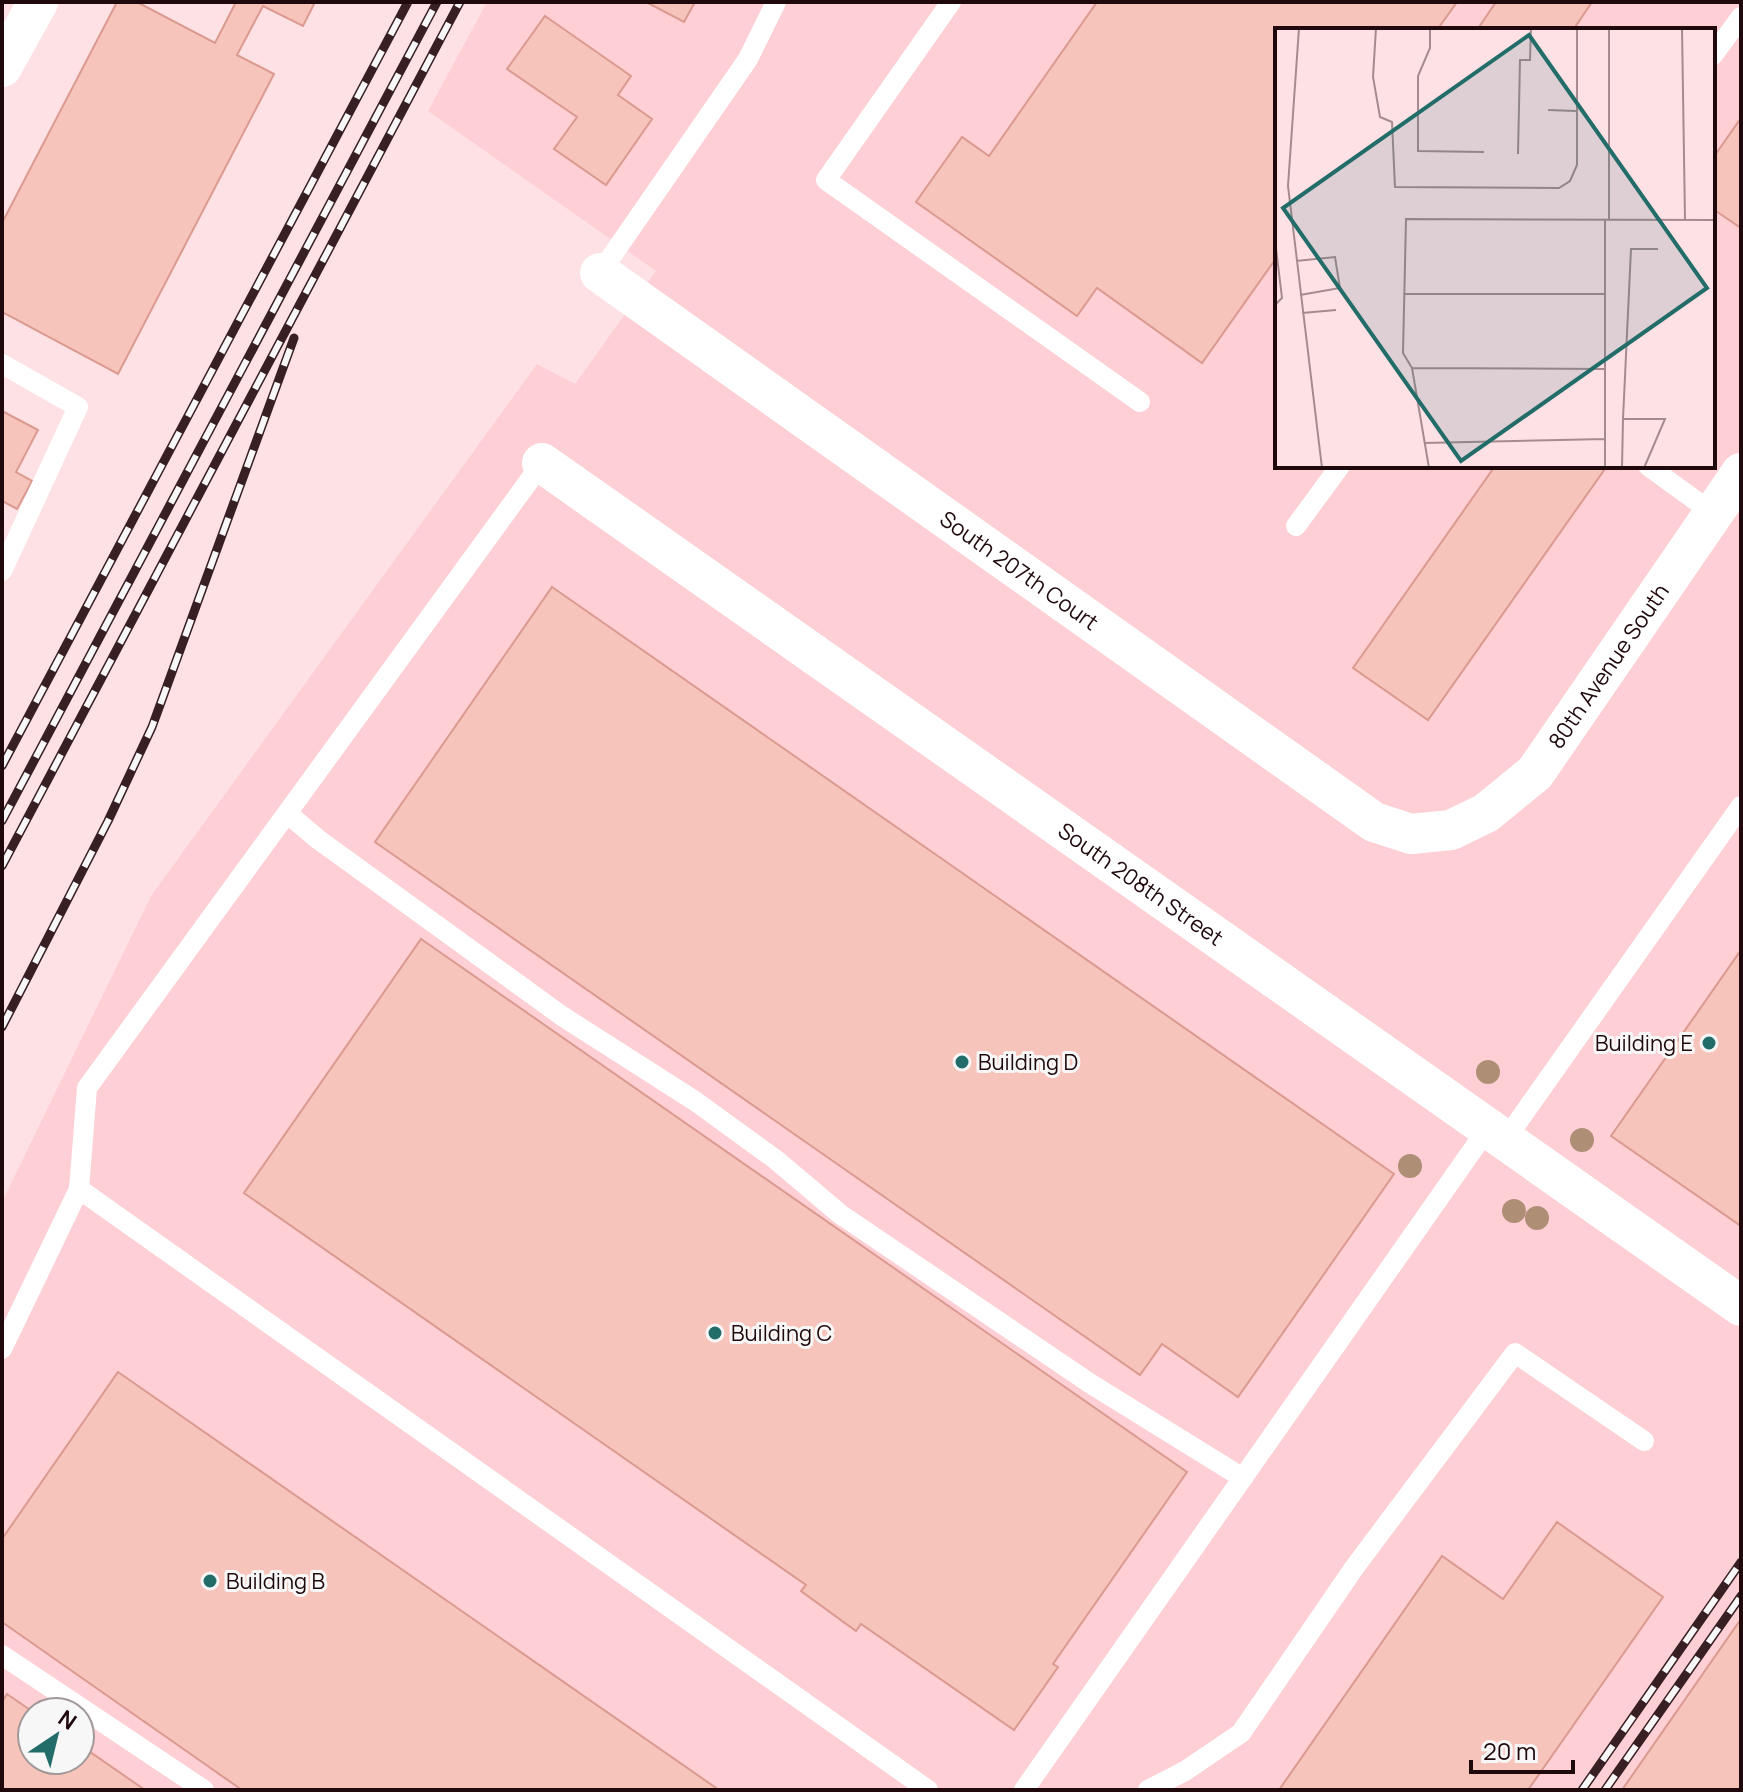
<svg xmlns="http://www.w3.org/2000/svg" width="1743" height="1792" viewBox="0 0 1743 1792" font-family="Manrope,sans-serif">
<style>
.built{fill:#fecfd5;fill-rule:evenodd}
.building{fill:#f7c4bb;stroke:#db9a8f;stroke-width:2}
.lines{fill:none;stroke-linecap:round;stroke-linejoin:round}
.lane{stroke:#fff;stroke-width:20}
.street{stroke:#fff;stroke-width:40}
.rail-casing{stroke:#371f23;stroke-width:9}
.rail{stroke:#f7f7f7;stroke-width:6;stroke-dasharray:18;stroke-linecap:butt}
.tree{fill:#af8e76}
.poi-dot{fill:#226d69;stroke:#f7f7f7;stroke-width:3}
.labels{text-anchor:middle;dominant-baseline:central;stroke-width:6;stroke-linejoin:round;paint-order:stroke}
.street-label{font-size:22px;fill:#20090d;stroke:#f7f7f7}
.poi-label{font-size:22px;fill:#20090d;stroke:#f7f7f7;text-anchor:start}
.inset-road{fill:none;stroke:#a58b8f;stroke-width:2}
.view{fill:#226d69;fill-opacity:0.15;stroke:#226d69;stroke-width:4}
.inset-edge{fill:none;stroke:#20090d;stroke-width:4}
</style>
<rect width="100%" height="100%" fill="#fee1e5"/>
<path class="built" d="M487,2h1254v1788h-1739v-588l149,-306 386,-532 38,20 81,-113 -228,-160zM1277,30h436v436h-436zM32,1712h48v48h-48z"/>
<g class="building">
<polygon points="117,2 137,2 215,43 236,2 315,2 303,26 263,6 237,55 274,74 118,374 2,312 2,223"/>
<polygon points="646,2 695,2 684,22"/>
<polygon points="1097,2 1457,2 1437,30 1277,30 1277,257 1202,363 1097,288 1077,316 916,202 962,137 989,156"/>
<polygon points="1496,2 1592,2 1573,30 1477,30"/>
<polygon points="545,16 631,76 618,95 652,119 606,185 554,149 577,117 507,69"/>
<polygon points="1741,118 1741,228 1713,209 1713,158"/>
<polygon points="2,411 38,430 16,472 32,481 17,509 2,501"/>
<polygon points="1495,466 1607,466 1428,720 1353,668"/>
<polygon points="552,587 1394,1174 1238,1397 1162,1344 1140,1375 375,842"/>
<polygon points="421,939 1187,1472 1053,1664 1058,1667 1014,1730 861,1624 856,1631 801,1591 806,1585 244,1193"/>
<polygon points="1741,950 1741,1226 1611,1136"/>
<polygon points="118,1372 719,1790 242,1790 2,1622 2,1539"/>
<polygon points="1557,1522 1663,1597 1528,1790 1279,1790 1442,1556 1503,1599"/>
<polygon points="1741,1619 1741,1790 1622,1790"/>
<polygon points="7,1694 33,1712 32,1760 80,1760 80,1745 145,1790 2,1790 2,1702"/>
</g>
<g class="lines">
<g class="lane">
<polyline points="951,2 826,180 1140,402"/>
<polyline points="1713,55 1741,17"/>
<polyline points="600,273 748,59 776,2"/>
<polyline points="2,364 78,407 2,571"/>
<polyline points="1648,466 1713,513"/>
<polyline points="1296,526 1340,466"/>
<polyline points="288,814 319,840 562,1016 695,1101 775,1159 840,1214 1091,1384 1243,1478"/>
<polyline points="1505,1140 1741,806"/>
<polyline points="79,1189 87,1088 542,463"/>
<polyline points="2,1349 79,1189 928,1790"/>
<polyline points="2,1655 204,1790"/>
<polyline points="1024,1790 1488,1128"/>
<polyline points="1148,1790 1185,1771 1241,1733 1354,1568 1515,1353 1644,1441"/>
</g>
<g class="street">
<polyline points="2,67 38,2"/>
<path id="s1" d="M600,273l774,549 37,12 40,-4 35,-17 49,-40 206,-300"/>
<path id="s2" d="M542,463l1199,843"/>
</g>
<defs>
<g id="rail">
<polyline points="2,766 408,2"/>
<polyline points="2,821 437,2"/>
<polyline points="2,866 460,2"/>
<polyline points="2,1027 108,821 152,727 294,338"/>
<polyline points="1582,1790 1741,1562"/>
<polyline points="1605,1790 1741,1596"/>
</g>
</defs>
<use href="#rail" class="rail-casing"/>
<use href="#rail" class="rail"/>
</g>
<g class="tree">
<circle cx="1488" cy="1072" r="12"/>
<circle cx="1582" cy="1140" r="12"/>
<circle cx="1410" cy="1166" r="12"/>
<circle cx="1514" cy="1211" r="12"/>
<circle cx="1537" cy="1218" r="12"/>
</g>
<g class="poi-dot">
<circle cx="1709" cy="1043" r="8"/>
<circle cx="962" cy="1062" r="8"/>
<circle cx="715" cy="1333" r="8"/>
<circle cx="210" cy="1581" r="8"/>
</g>
<g class="labels">
<g class="street-label">
<text stroke="none"><textPath href="#s1" startOffset="514">South 207th Court</textPath></text>
<text stroke="none"><textPath href="#s1" startOffset="1260">80th Avenue South</textPath></text>
<text stroke="none"><textPath href="#s2" startOffset="732">South 208th Street</textPath></text>
</g>
<g class="poi-label">
<text x="1693" y="1043" text-anchor="end">Building E</text>
<text x="978" y="1062">Building D</text>
<text x="731" y="1333">Building C</text>
<text x="226" y="1581">Building B</text>
</g>
</g>
<g transform="translate(1275 28)">
<rect width="440" height="440" fill="#fee1e5"/>
<path class="inset-road" d="M24,0l-11,158 34,282M101,0l-3,49 7,40 12,5 3,65 164,1 11,-7 7,-16v-137M155,0v20l-12,28v75l66,1M407,0l3,192M273,82l28,1M243,126l2,-94h10l1,-32M330,192v248M334,192v-192M0,212l7,58 -7,7M21,233l39,-4 5,31 -40,7M129,266h201M27,285l34,-3M137,340l-9,-15 3,-134 309,1M348,391l8,-170h27M149,415l181,-4M154,440l-17,-100 193,1M347,440l1,-49h42l-21,49"/>
<path class="view" d="M254,7l178,253 -246,173 -178,-253z"/>
<rect width="440" height="440" class="inset-edge"/>
</g>
<rect width="1743" height="1792" fill="none" stroke="#20090d" stroke-width="8"/>
<g transform="translate(56 1736) rotate(35)"><circle r="38" fill="#f7f7f7" stroke="#a19899" stroke-width="2"/>
<path d="M0-6L14 30L0 20L-14 30Z" fill="#226d69"/>
<text y="-12" font-size="22" font-weight="bold" text-anchor="middle" fill="#20090d">N</text>
</g>
<path d="M1471 1760v12h102v-12" fill="none" stroke="#20090d" stroke-width="4"/>
<text x="1483" y="1760" font-size="24" fill="#20090d" stroke="#f7f7f7" stroke-width="6" paint-order="stroke">20 m</text>
</svg>
